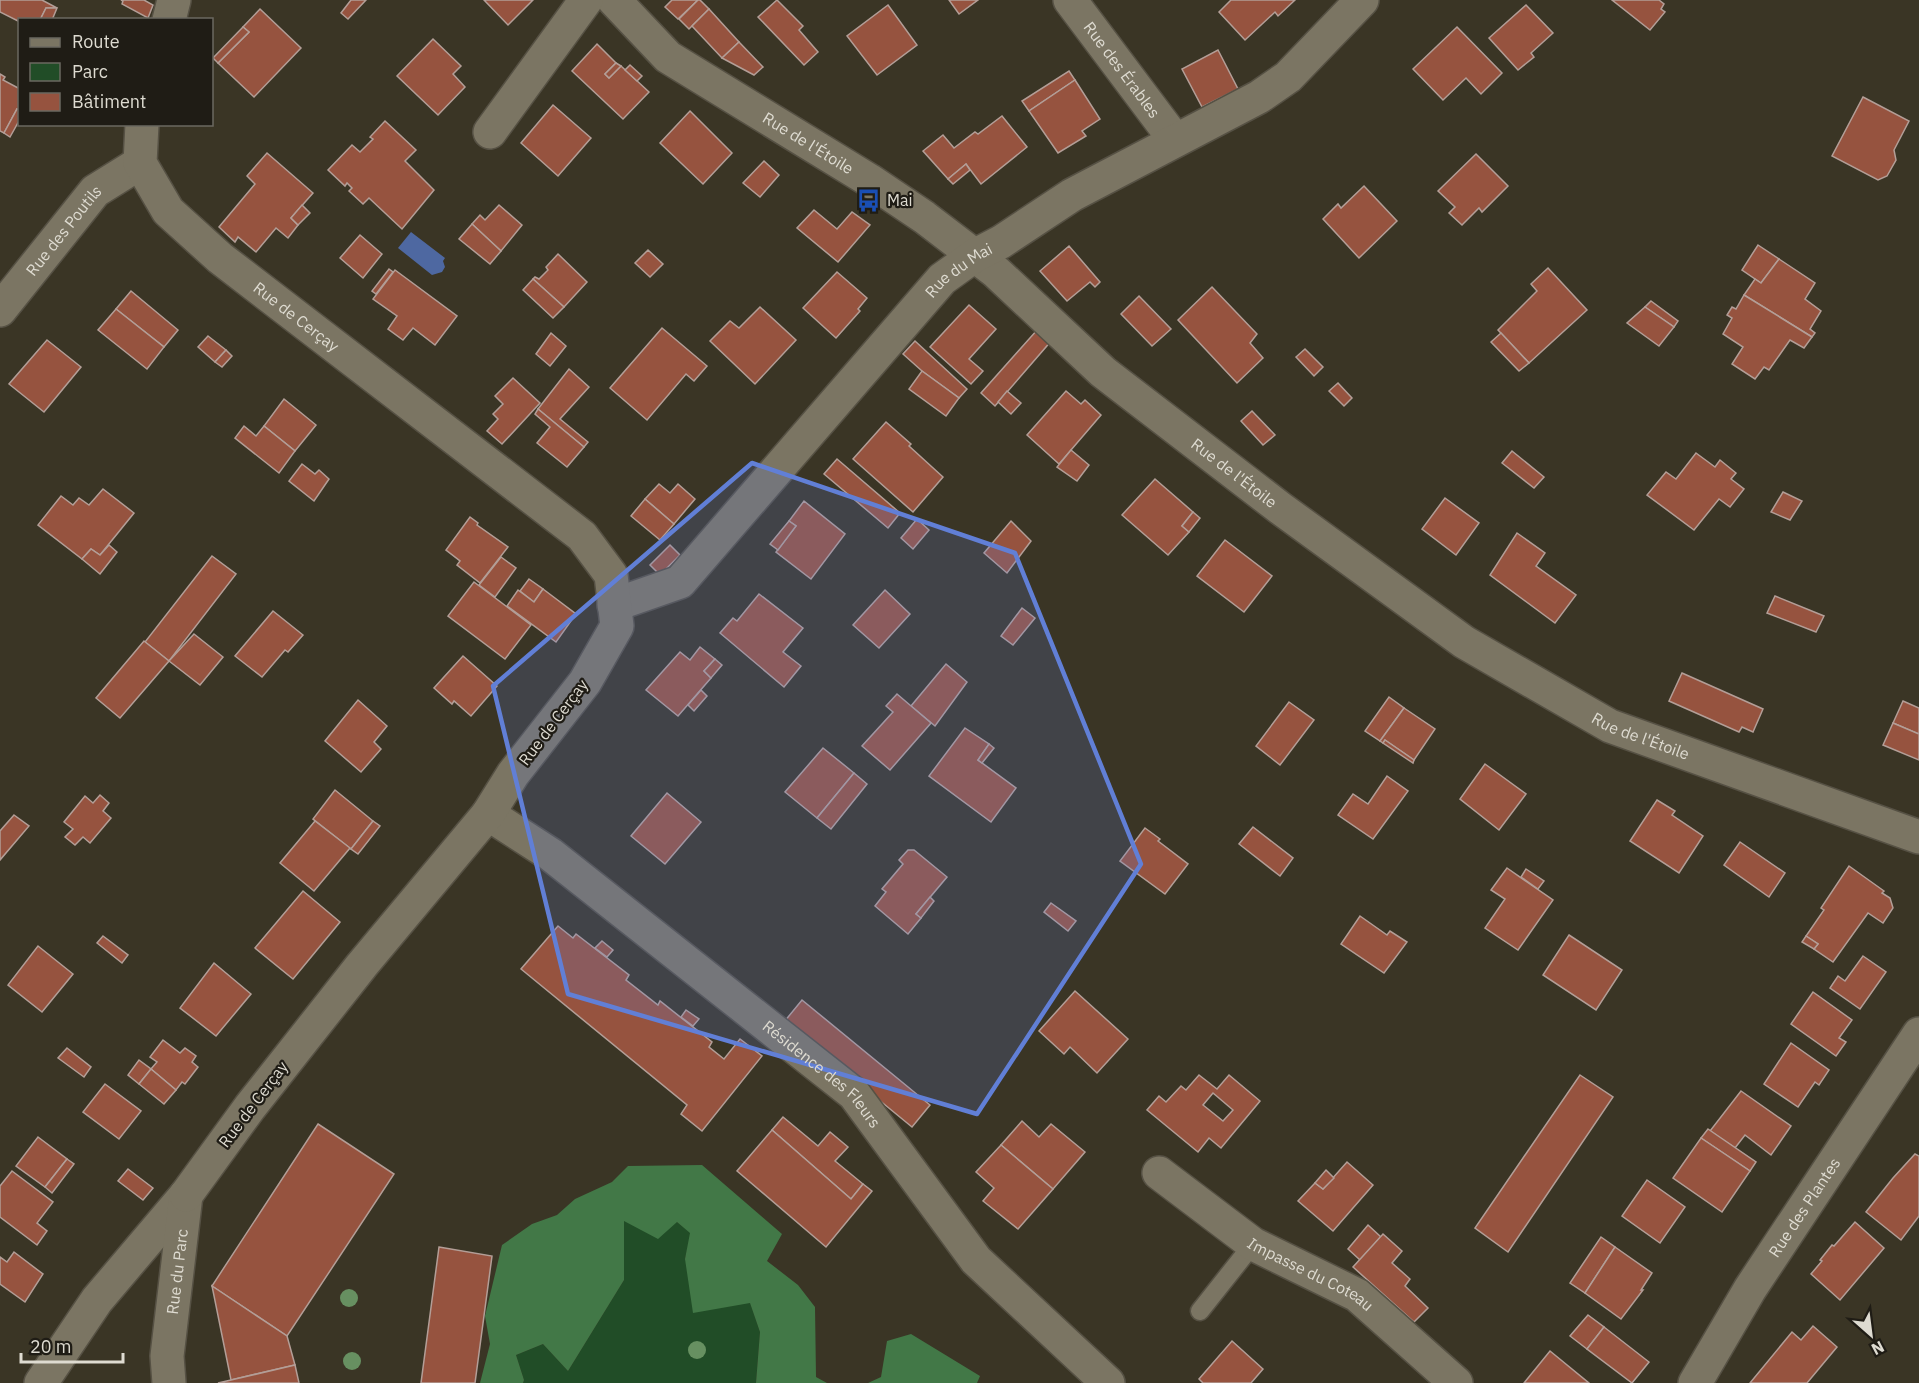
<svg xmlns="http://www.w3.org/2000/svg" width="1919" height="1383" viewBox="0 0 1919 1383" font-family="'IBM Plex Sans',sans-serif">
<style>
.green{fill:#214d27}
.forest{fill:#427847}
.water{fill:#4e68a1}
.building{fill:#96533f;stroke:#b39e97;stroke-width:1.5;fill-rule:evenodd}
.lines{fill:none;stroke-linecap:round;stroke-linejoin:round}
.service-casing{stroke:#565144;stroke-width:21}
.minor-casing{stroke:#565144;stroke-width:36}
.tertiary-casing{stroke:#565144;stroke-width:36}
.service{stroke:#7b7563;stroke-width:18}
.minor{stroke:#7b7563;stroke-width:33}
.tertiary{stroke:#7b7563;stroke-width:33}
.tree{fill:#679061}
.marked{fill:#617fd6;fill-opacity:0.2;stroke:#617fd6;stroke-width:4.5;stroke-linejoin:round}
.labels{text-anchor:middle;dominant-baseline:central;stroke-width:4.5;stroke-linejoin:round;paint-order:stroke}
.street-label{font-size:16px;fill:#dedbd1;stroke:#1f1c15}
.poi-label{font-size:16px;fill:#dedbd1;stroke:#1f1c15;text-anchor:start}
</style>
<rect width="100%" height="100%" fill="#3a3525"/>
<polygon class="green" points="624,1221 677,1222 691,1233 685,1259 750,1302 760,1332 756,1383 523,1383 524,1380 516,1355 543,1344 568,1371 624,1280"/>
<g class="forest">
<polygon points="702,1165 782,1234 767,1261 798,1285 815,1307 816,1377 827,1383 756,1383 760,1332 750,1303 693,1313 685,1259 690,1233 677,1222 658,1239 624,1221 624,1280 568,1371 543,1344 516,1355 524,1380 523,1383 480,1383 490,1344 485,1316 502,1245 532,1224 557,1215 575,1199 612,1182 628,1166"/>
<polygon points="911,1334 980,1376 977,1383 868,1383 881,1377 887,1341"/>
</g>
<polygon class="water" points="411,232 445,258 443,261 445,267 442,272 432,275 398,248"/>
<g class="building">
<polygon points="0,0 42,0 57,8 46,8 40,20 20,20 20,22 0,12"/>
<polygon points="121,0 144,0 153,5 148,18 122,4 123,1"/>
<polygon points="351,0 366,0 348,19 341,13"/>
<polygon points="484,0 533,0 508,25"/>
<polygon points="672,0 698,0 678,19 665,7"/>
<polygon points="698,0 700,0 709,9 689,29 679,19"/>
<polygon points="777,0 803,26 799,30 818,52 804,65 758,17"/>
<polygon points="949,0 978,0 959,14"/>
<polygon points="1231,0 1295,0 1278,16 1275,12 1245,40 1219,12"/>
<polygon points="1612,0 1659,0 1664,4 1661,9 1665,12 1650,30"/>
<polygon points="888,5 917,45 877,75 847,36"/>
<polygon points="1526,5 1553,33 1531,53 1534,57 1518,70 1489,38"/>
<polygon points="46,8 57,8 52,20 40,20"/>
<polygon points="260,9 301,48 254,97 218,63 249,32 243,27"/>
<polygon points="709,9 739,42 722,58 692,26"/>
<polygon points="243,27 249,32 218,63 213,58"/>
<polygon points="1457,27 1502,73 1481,94 1466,78 1443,100 1413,69"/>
<polygon points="433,39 461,66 453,74 465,87 438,115 397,76"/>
<polygon points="739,42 763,67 754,75 722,58"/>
<polygon points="597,44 616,63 605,74 609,78 621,66 649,92 623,119 572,71"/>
<polygon points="1218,50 1238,89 1202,107 1182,69"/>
<polygon points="616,63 621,66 609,78 605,74"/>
<polygon points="630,65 642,76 637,81 625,70"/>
<polygon points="1069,71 1075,80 1029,111 1022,101"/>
<polygon points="0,74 5,77 3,80 20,89 20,110 17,109 4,133 0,131"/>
<polygon points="1075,80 1100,119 1082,131 1086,136 1058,153 1029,111"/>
<polygon points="1863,97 1909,121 1894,150 1896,160 1887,176 1878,180 1832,156"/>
<polygon points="553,105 591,138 558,176 521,143"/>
<polygon points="17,109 20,110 20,119 10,137 4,133"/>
<polygon points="690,111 732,153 703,184 660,143"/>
<polygon points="1002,116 1027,147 981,184 966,164 948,179 923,151 943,135 954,148 975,132 978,134"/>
<polygon points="385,121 416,150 405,161 434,190 402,229 369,198 363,204 349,191 352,188 347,183 345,186 328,170 352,145 360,152 373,139 370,137"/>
<polygon points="267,153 313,193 291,218 298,225 288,238 276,228 256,252 238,237 235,242 219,227 255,184 247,176"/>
<polygon points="1476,154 1508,186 1482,212 1479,208 1462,225 1449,213 1455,207 1438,191"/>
<polygon points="764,161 779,175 760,197 743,183"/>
<polygon points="966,164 970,170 953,184 948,179"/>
<polygon points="1364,186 1397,221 1359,258 1323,219 1338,204 1341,208"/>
<polygon points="302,205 310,213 298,225 291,218"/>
<polygon points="499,205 522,225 501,251 472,224 480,215 485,220"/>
<polygon points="814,210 837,229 852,212 870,225 838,262 797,228"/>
<polygon points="472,224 501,251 490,264 459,239"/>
<polygon points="360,235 382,254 363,278 340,258"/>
<polygon points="1758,245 1779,259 1761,283 1742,270"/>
<polygon points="1069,246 1100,282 1095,287 1090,282 1067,301 1040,271"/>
<polygon points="648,250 663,264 650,277 635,263"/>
<polygon points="558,254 587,282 564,307 533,279 535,277 539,279 548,270 546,267"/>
<polygon points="1779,259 1815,283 1805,299 1821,311 1810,329 1815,333 1812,337 1744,295 1755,279 1761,283"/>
<polygon points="1548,268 1587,310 1529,363 1498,330 1537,291 1531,284"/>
<polygon points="389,269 393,272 376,294 372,291"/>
<polygon points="395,270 457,316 435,345 413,328 403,340 388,329 397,316 373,299"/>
<polygon points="837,272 867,298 858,309 860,311 836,338 803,308"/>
<polygon points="533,279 564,307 553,318 523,290"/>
<polygon points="1212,287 1257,334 1250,343 1263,358 1237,383 1178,320"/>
<polygon points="131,291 178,330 164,347 116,309"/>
<polygon points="1744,295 1812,337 1804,348 1790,340 1769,370 1764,367 1755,379 1732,364 1743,347 1723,334 1732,318 1727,315 1732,307 1736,309"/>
<polygon points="1139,296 1171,329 1152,346 1121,314"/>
<polygon points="1651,301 1678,321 1674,327 1645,307"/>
<polygon points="969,305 996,329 969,359 983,371 971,384 930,347"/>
<polygon points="760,307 796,340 755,384 710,341 730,321 739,328"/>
<polygon points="1645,307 1674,327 1659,346 1627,323"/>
<polygon points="116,309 164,347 147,369 98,330"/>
<polygon points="662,328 707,366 694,381 686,374 647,420 610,388"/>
<polygon points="1038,329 1052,340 995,406 981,393"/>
<polygon points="551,333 566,346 550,366 536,354"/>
<polygon points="1501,333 1529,363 1519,371 1491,342"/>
<polygon points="208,336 226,350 215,362 198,347"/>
<polygon points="47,340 81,367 44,412 9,384"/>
<polygon points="915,341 967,389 959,398 922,371 903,354"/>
<polygon points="1305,349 1323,367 1314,376 1296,357"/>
<polygon points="226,350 232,356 222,367 215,362"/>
<polygon points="569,369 589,387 560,419 588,442 584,447 538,409"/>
<polygon points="922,371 959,398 946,416 909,389"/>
<polygon points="513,378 540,403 502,444 487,431 498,419 493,414 503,404 495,396"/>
<polygon points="1338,383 1352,398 1344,406 1329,391"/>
<polygon points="1007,391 1021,403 1011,414 998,402"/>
<polygon points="1066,391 1081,404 1085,400 1101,415 1059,464 1027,435"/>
<polygon points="284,399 316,425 295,451 264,426"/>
<polygon points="538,409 584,447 567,467 537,443 550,427 535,414"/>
<polygon points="1252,411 1275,435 1263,445 1241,421"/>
<polygon points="886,422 911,444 909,446 943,477 913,512 853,459"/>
<polygon points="244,426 256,436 264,426 295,451 279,473 235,438"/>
<polygon points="1071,450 1089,465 1077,481 1057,467"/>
<polygon points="1512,451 1544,477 1534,488 1502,463"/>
<polygon points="1696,453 1715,467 1720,460 1736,473 1731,479 1744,489 1730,507 1719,499 1694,530 1647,495 1666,472 1676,479"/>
<polygon points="837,459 900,513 888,528 824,474"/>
<polygon points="302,464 315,474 319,470 329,479 314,501 289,481"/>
<polygon points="1155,479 1193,512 1182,526 1189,532 1168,555 1122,515"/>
<polygon points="659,484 670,493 678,484 695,499 674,524 645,499"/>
<polygon points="103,489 134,513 100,555 91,549 82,559 38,525 61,496 73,505 79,498 89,505"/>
<polygon points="1783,492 1802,501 1790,520 1771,512"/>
<polygon points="1445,498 1479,523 1456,555 1422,529"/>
<polygon points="645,499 674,524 660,540 631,516"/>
<polygon points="804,501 845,534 811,579 776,552 796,526 789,521"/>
<polygon points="1193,512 1200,518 1189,532 1182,526"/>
<polygon points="470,517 478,523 477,525 508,547 480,583 457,565 460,561 446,550"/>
<polygon points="917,519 929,530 913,549 901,538"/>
<polygon points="789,521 796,526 778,550 770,544"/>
<polygon points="1011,521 1031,541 1007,573 984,553"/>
<polygon points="1517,533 1545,553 1536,566 1576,595 1555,623 1490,575"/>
<polygon points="1225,540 1272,576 1244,612 1197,576"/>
<polygon points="109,545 117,552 100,574 82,559 91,549 100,555"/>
<polygon points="670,545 680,555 660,575 650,565"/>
<polygon points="212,556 236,574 169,661 145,642"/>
<polygon points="501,557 516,568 495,597 479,585"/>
<polygon points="529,579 543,589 534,602 520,591"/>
<polygon points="474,582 531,625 505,659 448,616"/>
<polygon points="543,589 576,614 556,642 507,606 518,590 534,602"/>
<polygon points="885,590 910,614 879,648 853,625"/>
<polygon points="759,594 803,628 783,652 801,666 784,687 720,633 733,618 737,621"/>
<polygon points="1775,596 1824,616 1816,632 1767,613"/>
<polygon points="1022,608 1035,618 1013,645 1001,636"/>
<polygon points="273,611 303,635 288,652 285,650 262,677 235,656"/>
<polygon points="194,634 223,657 200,685 169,661"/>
<polygon points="144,641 169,661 120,718 96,698"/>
<polygon points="700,647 715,659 704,671 711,678 678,716 646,690 680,652 690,660"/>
<polygon points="463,656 497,686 471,716 454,701 452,704 434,688"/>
<polygon points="715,659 722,665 711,678 704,671"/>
<polygon points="946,664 967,682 935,726 911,706"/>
<polygon points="1682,673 1763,709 1753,732 1742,727 1739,732 1669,701"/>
<polygon points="701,690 707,696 694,711 688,705"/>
<polygon points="897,694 931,723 890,770 862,746 893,712 886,706"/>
<polygon points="1389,697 1404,708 1380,741 1365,731"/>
<polygon points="358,700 387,726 374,742 381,749 361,772 325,741"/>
<polygon points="1903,701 1919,708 1919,734 1893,723"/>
<polygon points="1289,702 1314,720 1280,765 1256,746"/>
<polygon points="1404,708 1435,729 1414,760 1385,740 1383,743 1380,741"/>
<polygon points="1893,723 1919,734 1919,760 1883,745"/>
<polygon points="965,728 989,744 978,760 1016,788 991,822 929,776"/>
<polygon points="1385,740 1414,760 1413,763 1383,743"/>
<polygon points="989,744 994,748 982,763 978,760"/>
<polygon points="823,748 854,773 817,818 785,792"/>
<polygon points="1485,764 1526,794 1499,830 1460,799"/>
<polygon points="854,773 867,784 831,829 817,818"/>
<polygon points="1387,776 1408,791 1373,839 1338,815 1353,794 1368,804"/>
<polygon points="335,790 373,821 351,849 313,819"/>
<polygon points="667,793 701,822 665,864 631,836"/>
<polygon points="100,795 109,803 103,811 111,818 90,843 83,837 75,845 65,837 73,829 64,822 85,796 93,803"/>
<polygon points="1657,800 1675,811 1672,815 1703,836 1679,873 1630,841"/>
<polygon points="14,815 29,826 0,860 0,831"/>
<polygon points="315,821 350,848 314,891 280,863"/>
<polygon points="373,821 380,826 358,854 351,849"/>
<polygon points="1253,827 1293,858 1280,876 1239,844"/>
<polygon points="1145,828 1160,839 1158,841 1188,864 1165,894 1120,861"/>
<polygon points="1740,842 1785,873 1769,897 1724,865"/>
<polygon points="908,850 914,850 947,877 916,914 921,918 908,934 875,906 886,892 882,889 903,864 899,860"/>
<polygon points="1849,866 1884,891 1882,893 1890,898 1893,908 1883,923 1868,913 1833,962 1814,949 1818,944 1806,936 1824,910 1821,908"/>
<polygon points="1507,868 1553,900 1518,950 1485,928 1505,899 1491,890"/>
<polygon points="1526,869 1544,881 1538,889 1521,877"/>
<polygon points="303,891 340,922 293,979 255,948"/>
<polygon points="930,897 934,901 921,918 916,914"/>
<polygon points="1051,903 1076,921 1068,931 1044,912"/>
<polygon points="1360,916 1387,935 1390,931 1407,942 1384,973 1341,944"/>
<polygon points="558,926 573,938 576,934 629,975 626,980 658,1005 660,1001 712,1042 709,1047 724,1059 740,1039 762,1056 702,1131 681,1114 687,1105 521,969"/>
<polygon points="1569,935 1622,970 1596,1010 1543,975"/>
<polygon points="103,936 128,955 122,963 97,943"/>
<polygon points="1806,936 1818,944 1814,949 1802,942"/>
<polygon points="602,941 613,950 607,957 595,948"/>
<polygon points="38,946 73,974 42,1012 8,985"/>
<polygon points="1863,956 1886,972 1860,1009 1830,988 1838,976 1845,981"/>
<polygon points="214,963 251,994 216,1036 180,1008"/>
<polygon points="1075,991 1128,1039 1097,1073 1070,1047 1064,1054 1039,1031"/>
<polygon points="1813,992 1852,1020 1839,1038 1846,1042 1836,1056 1791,1024"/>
<polygon points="802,1000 930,1105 912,1127 784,1022"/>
<polygon points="686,1010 699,1019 693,1026 681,1017"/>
<polygon points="163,1040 180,1053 185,1048 196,1056 192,1062 198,1067 185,1084 182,1082 176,1090 151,1069 157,1062 150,1057"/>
<polygon points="1791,1043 1829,1070 1819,1085 1815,1082 1798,1107 1764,1084"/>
<polygon points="67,1048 91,1067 84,1077 58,1058"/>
<polygon points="139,1060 151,1069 139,1084 128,1075"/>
<polygon points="151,1069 176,1090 164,1104 139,1084"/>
<path d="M1199,1075l18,14 12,-14 31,26 -39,47 -12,-10 -11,14 -51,-42 12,-14 7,6 15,-16 5,4zM1213,1093l20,17 -10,11 -20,-16z"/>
<polygon points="1580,1075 1613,1097 1508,1252 1475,1228"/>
<polygon points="105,1084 141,1111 119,1139 83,1112"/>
<polygon points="1741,1091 1791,1126 1771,1155 1745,1135 1735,1148 1710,1131"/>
<polygon points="783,1117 818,1146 830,1132 848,1147 835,1161 863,1184 851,1199 772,1130"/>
<polygon points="1022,1121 1039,1137 1051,1124 1085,1152 1053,1189 1001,1145"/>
<polygon points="318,1124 394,1174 287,1336 212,1286"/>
<polygon points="1708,1129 1756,1162 1750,1171 1701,1138"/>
<polygon points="772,1130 851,1199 863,1184 872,1191 826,1247 737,1171"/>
<polygon points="38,1137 67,1159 45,1187 16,1166"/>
<polygon points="1701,1138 1750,1171 1722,1212 1673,1178"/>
<polygon points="1001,1145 1053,1189 1018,1229 983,1201 994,1188 976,1172"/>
<polygon points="1915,1154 1919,1156 1919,1216 1901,1240 1866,1212 1893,1178"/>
<polygon points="67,1159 74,1164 52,1193 45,1187"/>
<polygon points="1347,1162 1373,1185 1333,1231 1298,1201 1315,1183 1323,1189"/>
<polygon points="128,1169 153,1188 143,1200 118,1181"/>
<polygon points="1326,1170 1334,1178 1323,1189 1315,1183"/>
<polygon points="12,1171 53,1202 37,1223 47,1231 37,1245 0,1217 0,1186"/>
<polygon points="1647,1180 1685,1207 1660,1243 1622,1216"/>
<polygon points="1855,1222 1884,1248 1840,1300 1811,1274 1822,1261 1820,1260 1832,1245 1834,1246"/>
<polygon points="1368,1225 1381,1237 1360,1260 1348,1249"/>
<polygon points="1383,1234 1402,1251 1392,1263 1410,1279 1405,1286 1428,1308 1414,1322 1353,1267"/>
<polygon points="1601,1237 1615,1247 1585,1293 1570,1283"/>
<polygon points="439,1247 492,1256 475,1383 421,1383"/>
<polygon points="1615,1247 1652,1273 1641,1290 1643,1290 1621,1319 1585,1293"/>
<polygon points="14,1252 43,1274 25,1302 0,1284 0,1257 7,1262"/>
<polygon points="212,1286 287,1336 295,1365 231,1380"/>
<polygon points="1588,1315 1604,1327 1587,1349 1570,1336"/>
<polygon points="1813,1326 1837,1347 1807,1383 1750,1383 1792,1332 1801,1340"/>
<polygon points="1604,1327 1649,1362 1632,1383 1587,1349"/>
<polygon points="1232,1341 1263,1369 1251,1383 1203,1383 1199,1379"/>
<polygon points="1550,1351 1589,1383 1524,1383"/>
<polygon points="295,1365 299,1383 218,1383 231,1380"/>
</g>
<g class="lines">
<defs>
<polyline id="service" points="1200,1311 1253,1244"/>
<g id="minor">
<path id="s1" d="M614,0l54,57 201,123 55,37 72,55 107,100 177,136 184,134 146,84 309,111"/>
<path id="s2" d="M1070,0l105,140"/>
<polyline points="490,132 586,0"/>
<path id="s3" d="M0,310l95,-119 45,-28"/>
<path id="s4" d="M614,605l66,-23 262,-303 32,-23 27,-14 71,-47 187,-98 29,-20 74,-77"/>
<path id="s5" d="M488,814l62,40 304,240 122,166 132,123"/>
<path id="s6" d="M1159,1173l94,71 104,51 99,88"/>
<polyline points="41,1383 97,1300 186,1195"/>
<path id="s7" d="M169,1383l-2,-27 19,-161"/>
<path id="s8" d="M1695,1383l55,-94 169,-255"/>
</g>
<g id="tertiary">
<polyline points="169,20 174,0"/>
<path id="s9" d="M142,124l-2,39 28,48 52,47 362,278 29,39 6,51 -32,56 -72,92 -25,40 -126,151 -112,142 -64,88"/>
</g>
</defs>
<use href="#service" class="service-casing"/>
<use href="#minor" class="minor-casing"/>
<use href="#tertiary" class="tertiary-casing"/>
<use href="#service" class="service"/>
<use href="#minor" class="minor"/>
<use href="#tertiary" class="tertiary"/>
</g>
<g class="tree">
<circle cx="349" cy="1298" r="9"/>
<circle cx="697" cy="1350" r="9"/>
<circle cx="352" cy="1361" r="9"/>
</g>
<path class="marked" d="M752,463l263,90 126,311 -164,250 -409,-120 -75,-308z"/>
<defs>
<symbol id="bus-bare" viewBox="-9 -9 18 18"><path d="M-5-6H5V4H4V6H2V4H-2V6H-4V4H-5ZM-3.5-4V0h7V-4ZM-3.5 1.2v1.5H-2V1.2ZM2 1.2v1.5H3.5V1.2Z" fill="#1a4fb4" stroke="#1f1c15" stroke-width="2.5" paint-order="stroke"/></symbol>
</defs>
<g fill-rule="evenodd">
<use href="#bus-bare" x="852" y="184" width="33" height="33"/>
</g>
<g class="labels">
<g class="street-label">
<text stroke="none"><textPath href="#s2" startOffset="87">Rue des Érables</textPath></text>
<text stroke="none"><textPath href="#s1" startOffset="243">Rue de l'Étoile</textPath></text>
<text stroke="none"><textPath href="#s3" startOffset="102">Rue des Poutils</textPath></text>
<text stroke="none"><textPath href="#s4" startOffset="489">Rue du Mai</textPath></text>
<text stroke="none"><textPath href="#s9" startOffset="261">Rue de Cerçay</textPath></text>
<text stroke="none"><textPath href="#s1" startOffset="783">Rue de l'Étoile</textPath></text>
<text transform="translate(553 722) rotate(-53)">Rue de Cerçay</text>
<text stroke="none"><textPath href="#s1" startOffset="1269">Rue de l'Étoile</textPath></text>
<text stroke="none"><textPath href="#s5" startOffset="424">Résidence des Fleurs</textPath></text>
<text transform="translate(253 1104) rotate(-53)">Rue de Cerçay</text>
<text stroke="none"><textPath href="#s8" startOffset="207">Rue des Plantes</textPath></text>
<text stroke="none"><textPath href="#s7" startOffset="112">Rue du Parc</textPath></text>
<text stroke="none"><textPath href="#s6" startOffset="183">Impasse du Coteau</textPath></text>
</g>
<g class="poi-label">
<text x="887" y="200">Mai</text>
</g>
</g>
<rect x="18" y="18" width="195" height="108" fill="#1f1c15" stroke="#6b6860" stroke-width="1.5"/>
<rect x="30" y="38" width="30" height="9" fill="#7b7563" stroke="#6b6860" stroke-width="1.5"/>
<text x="72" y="48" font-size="18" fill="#dedbd1">Route</text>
<rect x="30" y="63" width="30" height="18" fill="#214d27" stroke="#6b6860" stroke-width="1.5"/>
<text x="72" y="78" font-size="18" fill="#dedbd1">Parc</text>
<rect x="30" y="93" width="30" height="18" fill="#96533f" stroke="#6b6860" stroke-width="1.5"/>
<text x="72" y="108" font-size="18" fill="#dedbd1">Bâtiment</text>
<g transform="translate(1871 1335) rotate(152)" stroke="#1f1c15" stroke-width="4.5" paint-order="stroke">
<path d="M0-4.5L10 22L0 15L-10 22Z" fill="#dedbd1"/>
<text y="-9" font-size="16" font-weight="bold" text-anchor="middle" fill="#dedbd1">N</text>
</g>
<path d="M21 1353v9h102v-9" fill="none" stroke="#dedbd1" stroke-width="3"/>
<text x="30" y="1353" font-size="18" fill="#dedbd1" stroke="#1f1c15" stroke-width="4.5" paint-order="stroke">20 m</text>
</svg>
